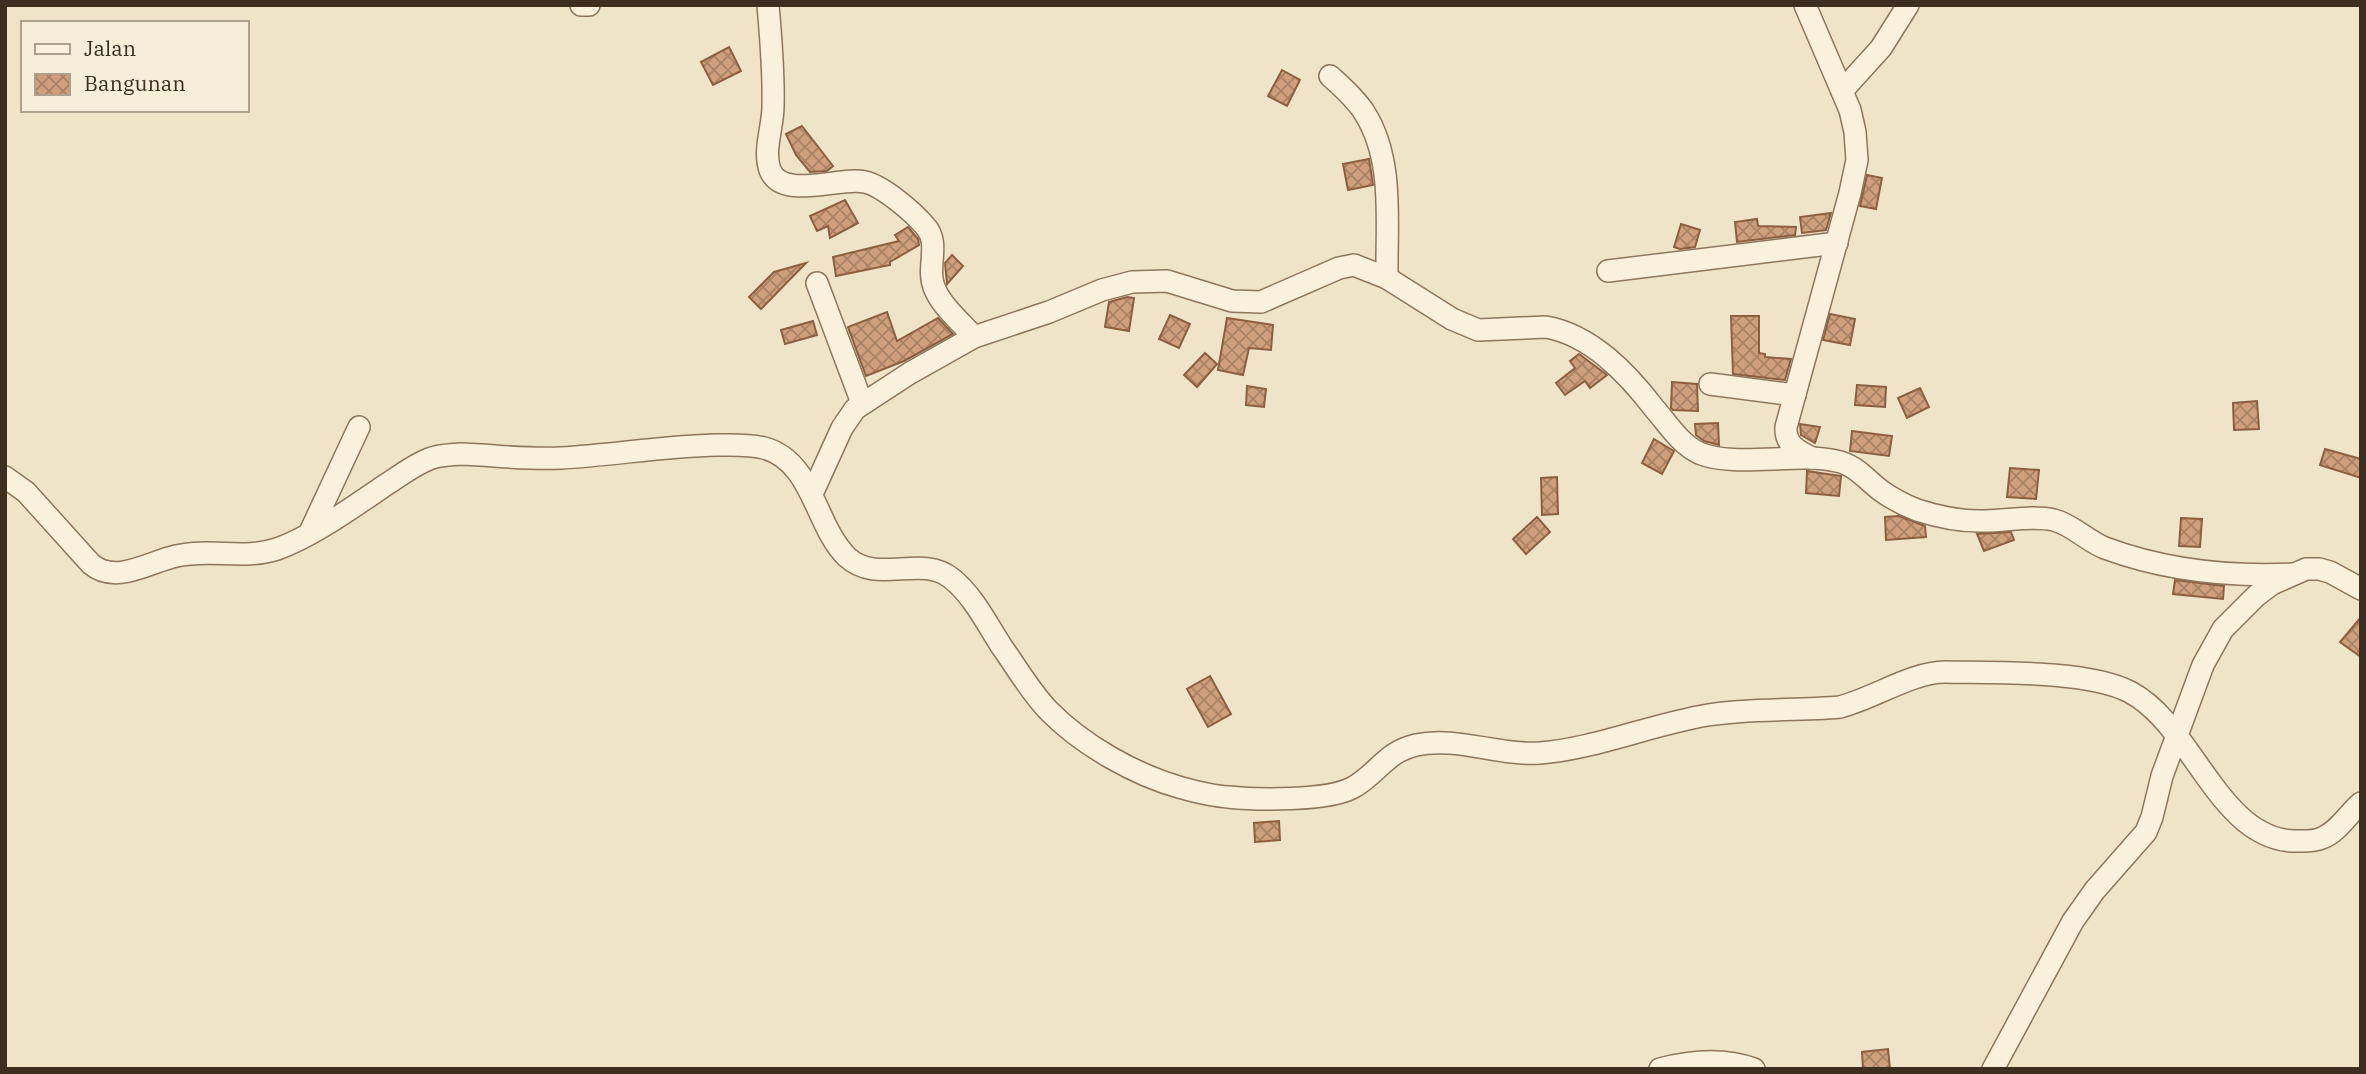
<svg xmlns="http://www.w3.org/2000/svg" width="2366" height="1074" viewBox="0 0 2366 1074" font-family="'IBM Plex Serif',serif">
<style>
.building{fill:url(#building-cross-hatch);stroke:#8d5f41;stroke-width:2}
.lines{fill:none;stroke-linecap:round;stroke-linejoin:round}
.minor-casing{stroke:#8d765c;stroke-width:24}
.minor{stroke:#faf1dc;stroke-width:21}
</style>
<defs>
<pattern id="building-cross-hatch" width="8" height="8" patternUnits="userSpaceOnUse" patternTransform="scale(1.75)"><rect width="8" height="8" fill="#cf9f7d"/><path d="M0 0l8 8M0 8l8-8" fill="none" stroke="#a98266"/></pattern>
</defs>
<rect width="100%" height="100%" fill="#f0e4c8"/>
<g class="building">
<polygon points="729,47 741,71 713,85 701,62"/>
<polygon points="1282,70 1300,80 1287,106 1268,96"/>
<polygon points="802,126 833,166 827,171 810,172 796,155 786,134"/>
<polygon points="1369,159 1373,185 1348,190 1343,164"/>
<polygon points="1867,175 1882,178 1876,209 1860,206"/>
<polygon points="845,200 858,223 830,238 828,226 817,231 810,216"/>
<polygon points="1831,213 1826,230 1802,233 1800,217"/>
<polygon points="1757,219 1758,226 1796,227 1795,235 1737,242 1735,222"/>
<polygon points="1681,224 1700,230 1695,247 1680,249 1674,247"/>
<polygon points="908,227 918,239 919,245 890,262 890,265 836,276 833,257 899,241 895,235"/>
<polygon points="952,255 963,266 947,284 945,263"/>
<polygon points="806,263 761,309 749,297 774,272"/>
<polygon points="1127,297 1134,298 1129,331 1105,327 1109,302"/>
<polygon points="887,312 897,341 938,318 953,334 904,361 866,376 848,327"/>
<polygon points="1830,314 1855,319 1850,345 1823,340"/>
<polygon points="1170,315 1190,324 1179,348 1159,339"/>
<polygon points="1731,316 1759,316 1759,353 1765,354 1765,357 1791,359 1785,380 1733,374"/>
<polygon points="1227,318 1273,325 1271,350 1249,348 1243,375 1218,370"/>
<polygon points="813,321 817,335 785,344 781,330"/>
<polygon points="1205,353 1217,364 1197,387 1184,375"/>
<polygon points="1579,354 1607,375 1590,388 1585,381 1565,395 1556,383 1575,368 1570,361"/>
<polygon points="1672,382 1697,384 1698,411 1673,410 1671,408"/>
<polygon points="1857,385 1886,387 1885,407 1855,405"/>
<polygon points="1247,386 1266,389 1264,407 1246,405"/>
<polygon points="1920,388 1929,407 1907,418 1898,398"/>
<polygon points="2257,401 2259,429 2234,430 2233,403"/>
<polygon points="1718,423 1719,445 1704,441 1696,435 1695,424"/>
<polygon points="1800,424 1820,427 1815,443 1801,435"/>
<polygon points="1852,431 1892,436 1889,456 1850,451"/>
<polygon points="1654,439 1674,451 1662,474 1642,463"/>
<polygon points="2325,449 2361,459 2361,478 2320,465"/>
<polygon points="2010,468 2039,470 2036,499 2007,497"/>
<polygon points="1807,471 1841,476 1839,496 1806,493"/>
<polygon points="1557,477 1558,514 1542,515 1541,478"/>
<polygon points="1899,516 1925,526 1926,537 1886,540 1885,517"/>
<polygon points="1537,517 1550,532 1526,554 1513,539"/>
<polygon points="2181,518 2202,519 2200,547 2179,546"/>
<polygon points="2011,532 2014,540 1984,551 1977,534"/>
<polygon points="2175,580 2224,586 2223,599 2173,594"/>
<polygon points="2361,617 2361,657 2340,642"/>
<polygon points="1210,676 1231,714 1208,727 1187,689"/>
<polygon points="1279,821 1280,840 1255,842 1254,823"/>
<polygon points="1888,1049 1890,1069 1863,1069 1862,1052"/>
</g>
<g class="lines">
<defs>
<g id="minor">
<polyline points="581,5 589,5"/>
<path d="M768,5c3,34 6,68 5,102 0,19 -10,44 -3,63 12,31 71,6 95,12 18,4 48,30 60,44 16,17 1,41 9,61 7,19 27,35 40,50"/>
<path d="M1805,5l45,105 5,22 2,28 -7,33 -64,234c-1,18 12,24 26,31"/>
<path d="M1330,76c12,11 25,22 34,36 31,48 22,112 23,166"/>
<polyline points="1842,91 1881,48 1908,5"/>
<polyline points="1608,271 1837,243"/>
<polyline points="817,283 862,403"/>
<polyline points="1710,384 1795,395"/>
<path d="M5,477l21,15 65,72c25,21 58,-2 85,-8 34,-8 68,4 101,-7 35,-12 79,-44 110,-65 14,-9 27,-19 42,-25 9,-4 20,-4 31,-5 34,1 68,6 101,4 52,-3 104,-12 156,-13 15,0 32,-1 47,3 49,13 51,78 83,109 30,28 74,-3 104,21 22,17 36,46 51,69 15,21 28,44 46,63 34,35 87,65 134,78 15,4 31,8 46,9 29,3 99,4 124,-9 25,-13 33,-36 64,-43 40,-9 83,11 124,8 54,-4 113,-29 168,-38 43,-7 88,-4 132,-8 34,-9 73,-35 105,-35 49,1 143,-2 185,20 63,33 89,148 165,149 9,0 18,1 27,-3 16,-6 26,-24 39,-35"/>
<path d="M812,494l30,-66 13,-19 55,-36 64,-36 75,-25 53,-22 30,-8 35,-1 65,20 29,1 78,-34 15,-3 33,13 65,41 26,11 68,-3c45,8 81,46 108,81 13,15 26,36 45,45 35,15 98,-1 137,8 18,3 30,18 44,29 11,8 24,15 37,20 22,7 45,12 68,11 22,0 47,-6 69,-1 19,5 33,21 51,28 59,22 126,29 189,26"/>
<polyline points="310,532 359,427"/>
<path d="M1660,1069c30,-8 64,-11 94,0"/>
<polyline points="1993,1069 2073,921 2095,890 2146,832 2152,817 2162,776 2203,665 2223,629 2256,596 2272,584 2306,569 2319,569 2330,572 2361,589"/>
</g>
</defs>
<use href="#minor" class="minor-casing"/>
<use href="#minor" class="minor"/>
</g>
<rect width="2366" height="1074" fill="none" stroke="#3d2e20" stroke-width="14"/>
<rect x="21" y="21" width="228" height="91" fill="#f7eed8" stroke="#ada18e" stroke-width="2"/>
<rect x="35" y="44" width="35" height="10" fill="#faf1dc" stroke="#ada18e" stroke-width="2"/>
<text x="84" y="56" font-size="21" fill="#3d2e20">Jalan</text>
<rect x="35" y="74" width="35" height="21" fill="url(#building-cross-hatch)" stroke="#ada18e" stroke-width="2"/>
<text x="84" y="91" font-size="21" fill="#3d2e20">Bangunan</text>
</svg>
